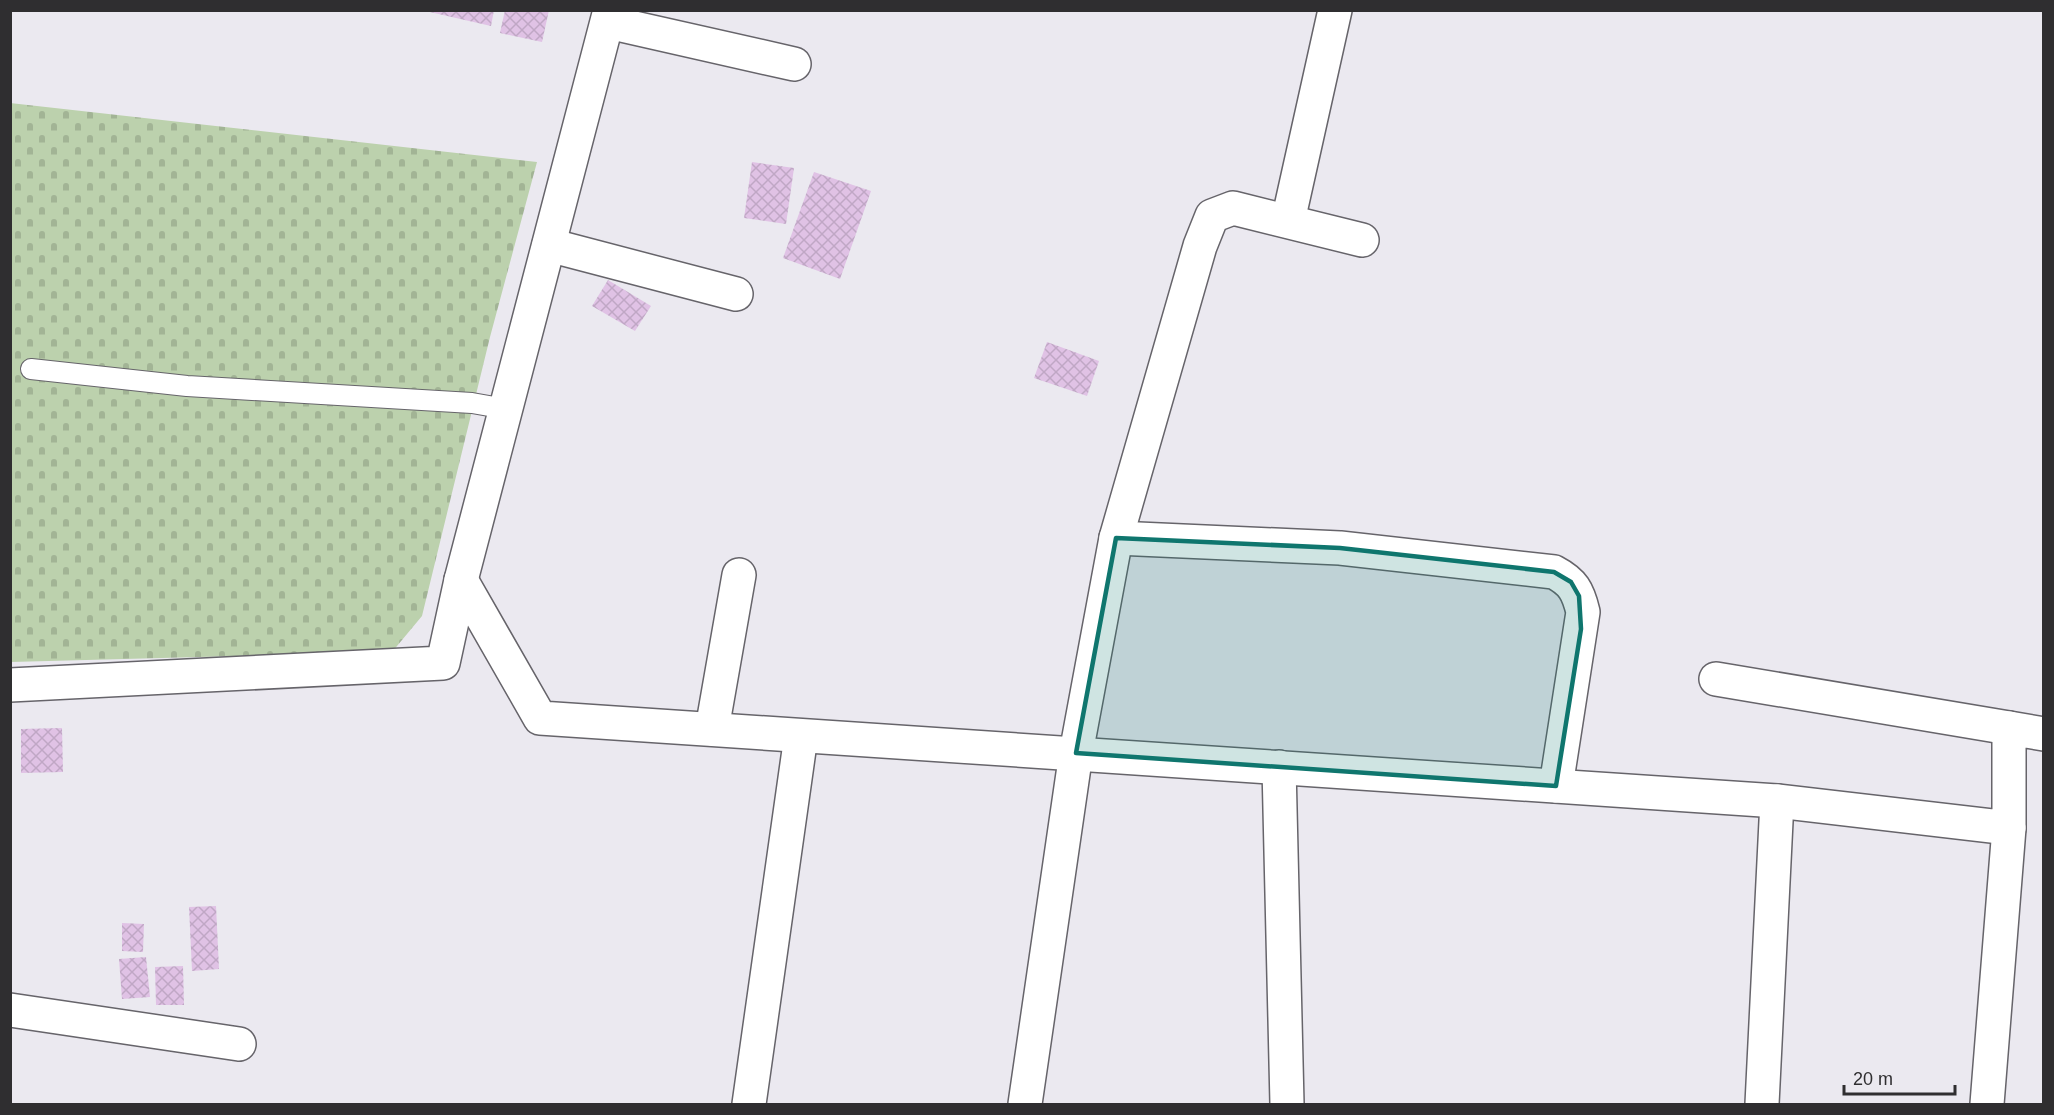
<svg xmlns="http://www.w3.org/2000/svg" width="2054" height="1115" viewBox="0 0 2054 1115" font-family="Helvetica,sans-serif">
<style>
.cemetery{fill:url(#cemetery-stones)}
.building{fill:url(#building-cross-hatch)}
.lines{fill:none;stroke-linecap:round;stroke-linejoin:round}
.service-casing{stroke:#66646a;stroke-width:22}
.minor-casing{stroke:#66646a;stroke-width:36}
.service{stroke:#fff;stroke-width:20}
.minor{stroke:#fff;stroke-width:33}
.marked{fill:#0f766e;fill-opacity:0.2;stroke:#0f766e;stroke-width:4.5;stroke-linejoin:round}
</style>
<defs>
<pattern id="cemetery-stones" width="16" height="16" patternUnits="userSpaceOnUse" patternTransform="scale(1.5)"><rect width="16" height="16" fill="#bcd1ad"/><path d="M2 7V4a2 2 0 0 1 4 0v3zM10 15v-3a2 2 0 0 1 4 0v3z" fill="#a2b495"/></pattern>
<pattern id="building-cross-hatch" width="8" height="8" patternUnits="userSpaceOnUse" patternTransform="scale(1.5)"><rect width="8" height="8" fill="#e0c2e5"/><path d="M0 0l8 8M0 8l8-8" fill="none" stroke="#c0a7c5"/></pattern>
</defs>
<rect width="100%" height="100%" fill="#ebe9f0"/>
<polygon class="cemetery" points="10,103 537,162 490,337 422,616 392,652 11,662"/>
<g class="building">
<polygon points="421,10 494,10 491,26"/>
<polygon points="505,10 549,10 542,42 500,33"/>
<polygon points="752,162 794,168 786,224 744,218"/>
<polygon points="814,172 871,191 840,279 783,258"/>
<polygon points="608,280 651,306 635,331 592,306"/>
<polygon points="1047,342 1099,361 1087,396 1034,378"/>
<polygon points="62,728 63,772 21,773 21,729"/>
<polygon points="216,906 219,969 192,971 189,907"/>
<polygon points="122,923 144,924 143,952 122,951"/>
<polygon points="146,957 150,997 122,999 119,959"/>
<polygon points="183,966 184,1005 156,1005 155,967"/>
</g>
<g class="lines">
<defs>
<polyline id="service" points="31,369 187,386 472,403 506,409"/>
<g id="minor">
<polyline points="608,22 794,64"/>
<polyline points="1288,221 1335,10"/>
<polyline points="549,245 736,294"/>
<path d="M1116,538l224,10 214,24c19,10 24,19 29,40l-27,174"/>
<polyline points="461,580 540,718 1777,801 2009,828 2009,728 2044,734"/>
<polyline points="1716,679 2009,728"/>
<polyline points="10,685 443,663 461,580 610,10"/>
<polyline points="712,729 739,575"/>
<polyline points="1279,767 1287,1104"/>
<polyline points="10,1010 239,1044"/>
<polyline points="749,1104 801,736"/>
<polyline points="1025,1104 1076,753 1116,538 1200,246 1212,216 1233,208 1362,240"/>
<polyline points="1762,1104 1777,801"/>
<polyline points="1987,1104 2009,828"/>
</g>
</defs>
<use href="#service" class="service-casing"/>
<use href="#minor" class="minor-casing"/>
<use href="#service" class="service"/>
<use href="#minor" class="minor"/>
</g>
<path class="marked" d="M1116,538l224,10 214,24 17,10 8,14 2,33 -25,157 -480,-33z"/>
<rect width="2054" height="1115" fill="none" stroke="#2f2e30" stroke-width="24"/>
<path d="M1844 1085v9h111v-9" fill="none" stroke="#2f2e30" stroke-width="3"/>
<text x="1853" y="1085" font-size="18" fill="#2f2e30" stroke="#ebe9f0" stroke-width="4.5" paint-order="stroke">20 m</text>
</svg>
